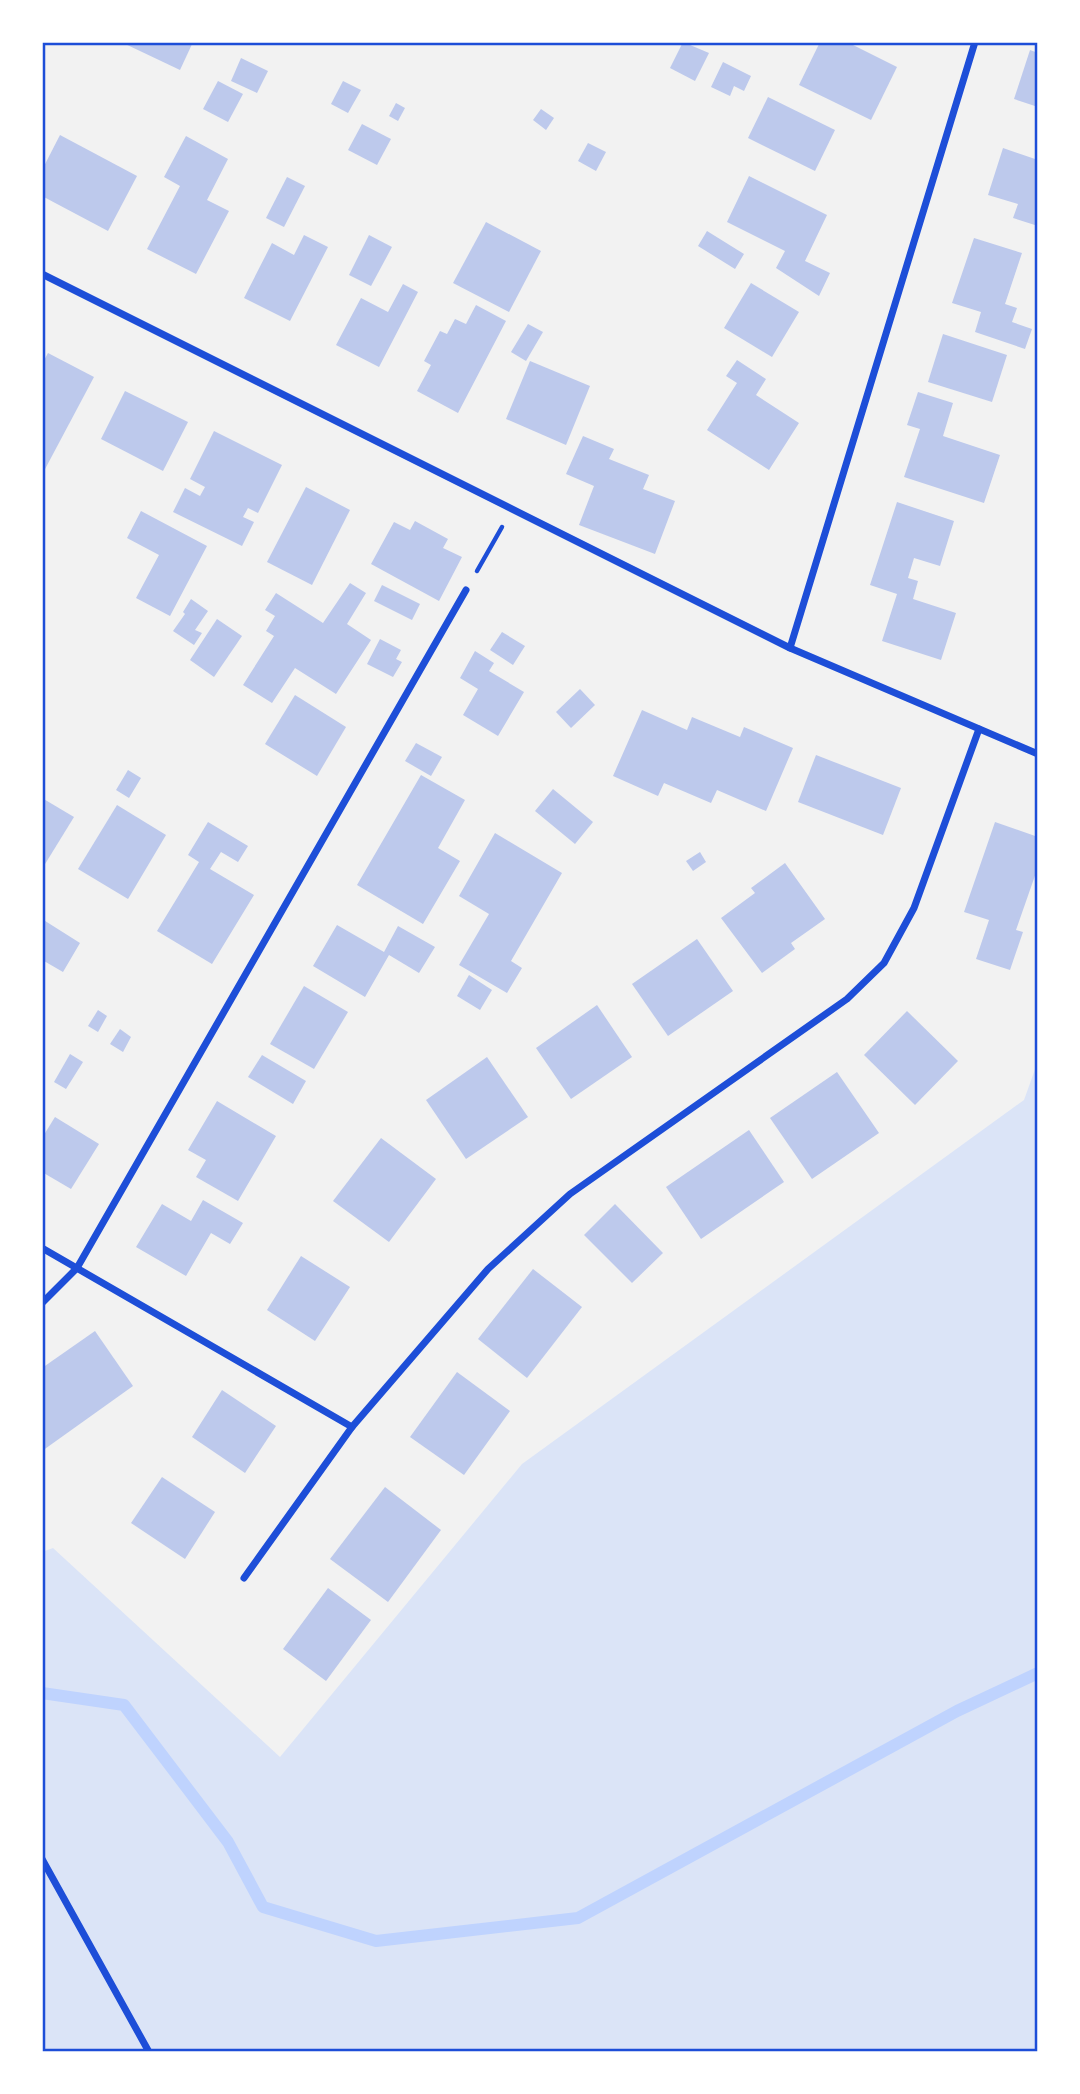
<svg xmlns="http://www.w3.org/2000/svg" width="1080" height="2094" viewBox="0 0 1080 2094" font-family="'Varela Round',sans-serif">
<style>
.green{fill:#dbe4f7}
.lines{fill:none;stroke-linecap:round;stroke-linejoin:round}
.stream{stroke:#bfd3fe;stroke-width:12}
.building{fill:#bdc9ec}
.path{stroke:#1d4ed8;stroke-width:4.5}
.minor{stroke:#1d4ed8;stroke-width:7}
.neatline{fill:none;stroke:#1d4ed8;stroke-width:2.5}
</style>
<rect width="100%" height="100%" fill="#f2f2f2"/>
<polygon class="green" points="1038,1061 1038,2052 42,2052 42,1552 53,1548 280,1757 522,1464 1024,1100"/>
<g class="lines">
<polyline class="stream" points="42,1693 124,1705 228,1842 263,1907 376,1941 578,1918 957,1711 1038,1673"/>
</g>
<g class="building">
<polygon points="121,42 193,42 180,70"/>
<polygon points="683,42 709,53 695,81 670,68"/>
<polygon points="820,42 847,42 897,67 871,120 799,85"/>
<polygon points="1030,50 1038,53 1038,107 1014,99"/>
<polygon points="241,58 268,71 257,93 231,81"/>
<polygon points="723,62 751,76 744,91 734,86 730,96 711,87"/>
<polygon points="218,81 243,94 228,122 203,109"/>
<polygon points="343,81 361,90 348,113 331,104"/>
<polygon points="768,97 835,130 815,171 748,138"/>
<polygon points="396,103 405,108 398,121 389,116"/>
<polygon points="541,109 554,118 546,130 533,120"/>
<polygon points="362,124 391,139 377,165 348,150"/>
<polygon points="60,135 137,176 108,231 42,196 42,170"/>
<polygon points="186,136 228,159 207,200 229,211 196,274 147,249 180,186 164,177"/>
<polygon points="588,143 606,152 596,171 578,161"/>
<polygon points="1003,148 1038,160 1038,226 1013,218 1018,204 988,195"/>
<polygon points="749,176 827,215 805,261 830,273 819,296 776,268 785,251 727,222"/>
<polygon points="287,177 305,186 284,227 266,218"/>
<polygon points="486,222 541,251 509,312 453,283"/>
<polygon points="707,231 744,254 735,269 698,246"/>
<polygon points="304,235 328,247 290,321 244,298 272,243 294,255"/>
<polygon points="369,235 392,247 371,286 349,275"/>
<polygon points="974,238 1022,253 1005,304 1017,308 1012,322 1032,329 1025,349 975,332 981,312 952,303"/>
<polygon points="751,283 799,312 772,357 724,328"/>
<polygon points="403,284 418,292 379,367 336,345 361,298 388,312"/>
<polygon points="476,305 506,321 458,413 417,391 431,365 424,361 440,331 447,334 455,319 466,324"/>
<polygon points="528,324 543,332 526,361 511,352"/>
<polygon points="943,334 1007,355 992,402 928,382"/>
<polygon points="48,353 94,377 44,471 42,470 42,364"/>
<polygon points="737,360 766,379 756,395 799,423 769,470 707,430 737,383 726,376"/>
<polygon points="530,361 590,386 566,445 506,419"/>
<polygon points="125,391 188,422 163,471 101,439"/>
<polygon points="918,392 953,403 943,436 1000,455 984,503 904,477 920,429 907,425"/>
<polygon points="214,431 282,465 258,513 248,508 243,517 254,522 242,546 173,512 185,488 200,496 205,487 190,479"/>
<polygon points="583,436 614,449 609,459 649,475 643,489 675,501 655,554 579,525 594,486 566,474"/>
<polygon points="306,487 350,510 312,585 267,562"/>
<polygon points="897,502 954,521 940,566 914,558 908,578 918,581 913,599 956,613 941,660 882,641 897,594 870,585"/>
<polygon points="141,511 207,546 170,616 136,598 159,555 127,538"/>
<polygon points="415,521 448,539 443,548 462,557 439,601 371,564 394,522 410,530"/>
<polygon points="350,583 366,593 347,624 371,640 336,694 295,668 272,703 243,685 274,636 266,631 275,616 265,610 276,593 323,623"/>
<polygon points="382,585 420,604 412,620 374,601"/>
<polygon points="191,599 208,611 195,630 202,633 194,645 173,631 185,614 183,612"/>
<polygon points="217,619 242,636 214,677 190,660"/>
<polygon points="502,632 525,646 513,665 490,650"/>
<polygon points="380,639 401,650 396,659 402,662 393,677 367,664"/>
<polygon points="475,651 494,663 489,671 524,692 498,736 463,715 478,689 460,678"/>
<polygon points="580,689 595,705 571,728 556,712"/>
<polygon points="295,695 346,727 317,776 265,744"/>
<polygon points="642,710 687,730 692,717 740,737 744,727 793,748 766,811 717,790 711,803 664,783 658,796 613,776"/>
<polygon points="416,743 442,757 431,776 405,761"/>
<polygon points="816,755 901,788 883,835 798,802"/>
<polygon points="128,770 141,778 129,798 116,790"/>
<polygon points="421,775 465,800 438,848 460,861 423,924 357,885"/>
<polygon points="553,789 593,822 575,844 535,811"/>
<polygon points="42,798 74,817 42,869"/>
<polygon points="117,805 166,835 128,899 78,869"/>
<polygon points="208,822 248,846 238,862 221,852 210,869 254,895 212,964 157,931 199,862 188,855"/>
<polygon points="995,822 1038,837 1038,867 1016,930 1023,932 1010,970 976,959 989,920 964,912"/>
<polygon points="495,833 562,873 511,961 522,968 507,993 459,965 489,914 459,896"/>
<polygon points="700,852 706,862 693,871 686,861"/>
<polygon points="785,863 825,919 791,943 795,949 762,973 721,918 755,893 751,888"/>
<polygon points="42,919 80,943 63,972 44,961 42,964"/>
<polygon points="337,925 384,952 398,926 435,947 419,973 389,955 365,997 313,966"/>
<polygon points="697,939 733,991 668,1036 632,984"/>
<polygon points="469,975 492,990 480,1010 457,996"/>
<polygon points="304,986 348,1012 314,1069 270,1044"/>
<polygon points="597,1005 632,1057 571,1099 536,1048"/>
<polygon points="98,1010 107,1016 98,1032 88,1026"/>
<polygon points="907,1011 958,1061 915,1105 864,1055"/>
<polygon points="120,1029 131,1037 123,1052 110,1044"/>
<polygon points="70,1054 83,1062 66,1089 54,1082"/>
<polygon points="262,1055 306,1081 293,1104 248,1077"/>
<polygon points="487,1057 528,1117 466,1159 426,1100"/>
<polygon points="837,1072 879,1133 812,1179 770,1118"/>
<polygon points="217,1101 276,1136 238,1201 196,1177 206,1160 188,1150"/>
<polygon points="55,1117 99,1144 71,1189 42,1172 42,1138"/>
<polygon points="749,1130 784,1182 701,1239 666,1187"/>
<polygon points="381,1138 436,1179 389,1242 333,1201"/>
<polygon points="203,1200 243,1223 230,1244 211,1233 186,1276 136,1247 162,1204 191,1221"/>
<polygon points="615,1204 663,1253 632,1283 584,1235"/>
<polygon points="301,1256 350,1287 315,1341 267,1310"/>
<polygon points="533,1269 582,1307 527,1378 478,1339"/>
<polygon points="95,1331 133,1386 42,1451 42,1368"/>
<polygon points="457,1372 510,1411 464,1475 410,1437"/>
<polygon points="222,1390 276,1426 245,1473 192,1437"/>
<polygon points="162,1477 215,1512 185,1559 131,1523"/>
<polygon points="385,1487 441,1530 388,1602 330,1559"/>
<polygon points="328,1588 371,1620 326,1681 283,1649"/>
</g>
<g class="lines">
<polyline class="path" points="477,571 502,527"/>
<g class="minor">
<polyline points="42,274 790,648 1038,754"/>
<polyline points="790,648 975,42"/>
<polyline points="42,1248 352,1427"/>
<polyline points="42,1303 77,1268 466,590"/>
<polyline points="244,1578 352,1427 488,1269 570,1194 847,999 884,963 914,908 979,729"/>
<polyline points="42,1859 149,2052"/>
</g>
</g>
<rect width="1080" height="2094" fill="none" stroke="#ffffff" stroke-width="88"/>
<rect x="44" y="44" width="992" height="2006" class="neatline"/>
</svg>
